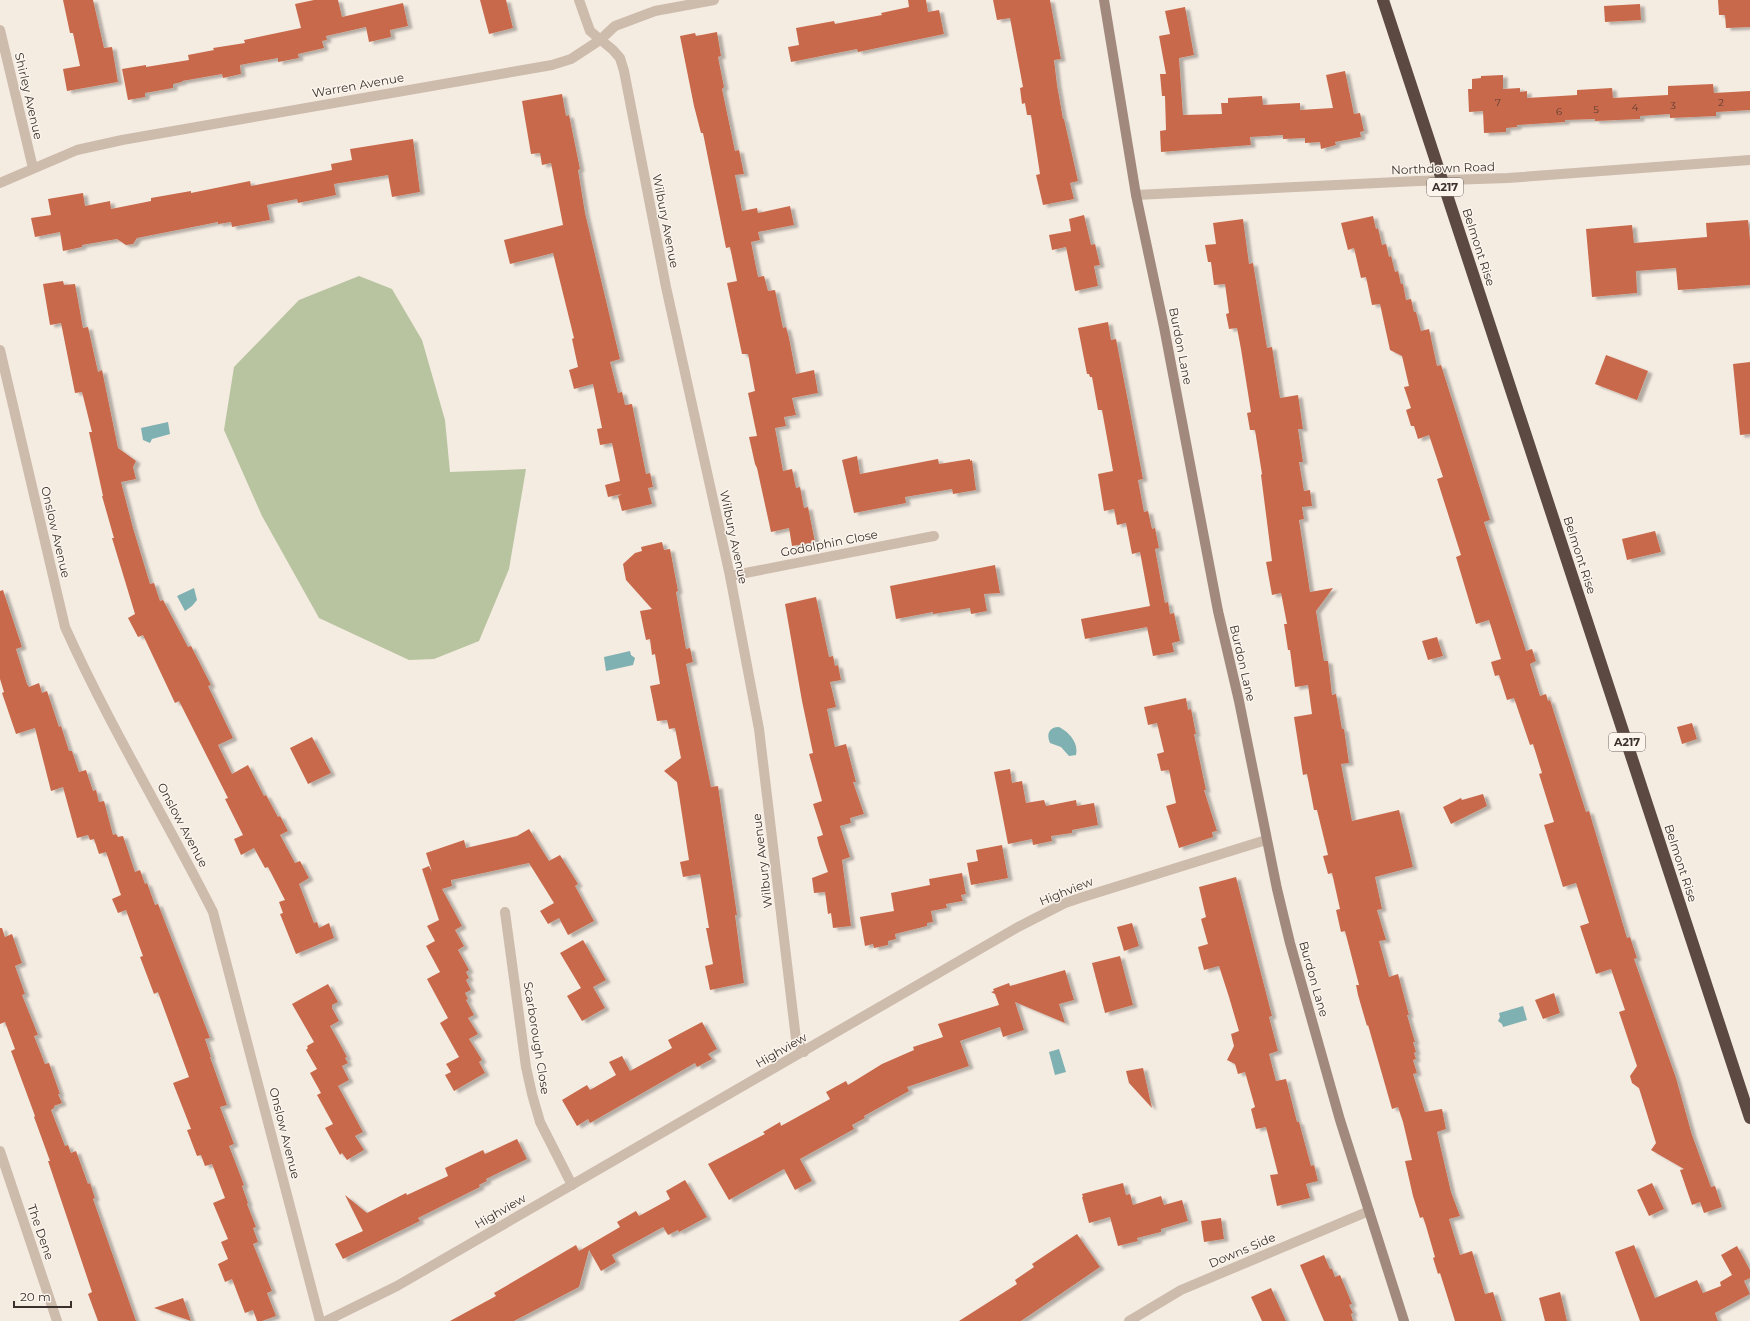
<svg xmlns="http://www.w3.org/2000/svg" width="1750" height="1321" viewBox="0 0 1750 1321" font-family="Montserrat,sans-serif">
<style>
.green{fill:#b8c4a0}
.water{fill:#7fb0b2}
.building{fill:#c8694b;filter:url(#shadow)}
.lines{fill:none;stroke-linecap:round;stroke-linejoin:round}
.street{stroke:#cdbbac;stroke-width:10}
.secondary{stroke:#a18a7d;stroke-width:10}
.highway{stroke:#5c4a42;stroke-width:12}
.labels{text-anchor:middle;dominant-baseline:central;stroke-width:3;stroke-linejoin:round;paint-order:stroke}
.number-label{font-size:10px;fill:#5e3e33}
.shield{fill:#fbf5ee;stroke:#756b66;stroke-width:1}
.shield-label{font-size:11px;font-weight:bold;fill:#3b302b}
.street-label{font-size:12px;fill:#3b302b;stroke:#fbf5ee}
</style>
<defs>
<filter id="shadow"><feDropShadow dx="4.5" dy="2.5" stdDeviation="1" flood-color="#0004"/></filter>
</defs>
<rect width="100%" height="100%" fill="#f4ebe1"/>
<polygon class="green" points="359,276 392,289 422,340 445,420 450,472 526,469 509,569 479,641 434,659 409,660 319,618 262,516 224,430 234,367 299,300"/>
<g class="water">
<polygon points="168,422 170,434 152,439 150,443 143,440 141,428"/>
<polygon points="194,588 197,600 192,606 185,611 177,596"/>
<polygon points="630,651 631,655 635,658 633,665 606,671 604,657"/>
<path d="M1059,727c10,5 20,16 17,28l-7,1 -8,-9 -11,-4c-4,-9 -1,-16 9,-16z"/>
<polygon points="1523,1006 1527,1020 1503,1027 1502,1024 1498,1021 1500,1017 1499,1013"/>
<polygon points="1059,1049 1066,1072 1055,1075 1049,1052"/>
</g>
<g class="building">
<polygon points="63,0 93,0 104,48 112,47 118,82 67,91 63,69 80,66 73,33 70,33"/>
<polygon points="314,0 338,0 342,17 403,3 408,26 390,30 391,37 369,42 366,27 326,36 327,40 322,41 324,48 298,54 299,58 278,62 278,58 240,65 241,74 223,78 222,74 182,81 182,82 173,84 173,88 145,93 145,97 128,100 122,69 146,65 146,67 189,60 188,55 214,50 213,48 245,43 244,40 301,28 295,4"/>
<polygon points="480,0 506,0 513,28 489,34"/>
<polygon points="908,0 926,0 928,12 939,10 944,34 858,52 857,49 791,62 788,47 799,45 796,28 834,21 835,24 845,22 882,15 881,13 909,7"/>
<polygon points="993,0 1050,0 1061,59 1054,60 1057,85 1063,119 1064,119 1078,181 1070,183 1074,199 1043,205 1036,175 1040,174 1031,115 1027,115 1025,103 1022,104 1020,88 1023,87 1010,18 997,20"/>
<polygon points="1718,0 1750,0 1750,27 1726,28 1725,15 1719,15"/>
<polygon points="1640,4 1641,20 1605,22 1604,6"/>
<polygon points="1185,7 1194,55 1179,58 1183,115 1222,114 1221,103 1228,103 1228,98 1262,96 1263,105 1300,103 1300,110 1333,108 1326,75 1345,71 1354,114 1360,113 1364,131 1360,132 1361,137 1335,142 1336,145 1321,149 1320,142 1305,143 1305,138 1283,139 1283,135 1250,137 1251,145 1161,152 1160,131 1166,130 1165,96 1162,96 1160,74 1166,74 1159,36 1170,34 1165,11"/>
<polygon points="717,32 721,56 718,57 724,87 722,89 735,151 739,150 744,174 735,175 742,211 757,208 758,213 790,206 794,225 758,232 760,240 751,242 758,277 764,276 768,291 775,290 783,328 786,327 789,338 796,374 814,370 818,393 792,398 796,415 784,417 786,426 775,428 783,471 792,469 796,488 800,487 804,508 808,507 815,542 792,546 789,528 771,532 757,468 755,464 749,437 757,436 748,393 755,391 748,354 742,354 727,283 737,281 730,247 726,248 703,133 701,133 694,106 680,36 695,33 696,36"/>
<polygon points="1503,75 1503,89 1520,88 1520,92 1527,91 1527,98 1577,95 1577,90 1612,88 1613,98 1668,95 1668,86 1713,84 1714,93 1750,91 1750,110 1716,112 1716,116 1670,118 1670,114 1640,116 1640,119 1595,121 1595,119 1565,120 1565,122 1517,125 1517,127 1506,128 1506,132 1484,133 1483,111 1469,112 1468,89 1472,89 1472,79 1481,78 1481,76"/>
<polygon points="562,94 566,116 569,115 580,169 578,170 585,213 620,359 610,362 618,393 622,392 625,405 632,404 646,474 650,473 653,487 648,488 652,504 622,511 618,496 622,494 608,497 605,485 620,481 612,443 600,445 597,429 602,428 593,384 574,389 569,370 578,367 572,339 574,338 553,253 510,264 504,240 563,225 551,163 542,165 540,153 531,154 522,101"/>
<polygon points="413,139 420,192 392,197 388,175 334,184 336,195 298,203 297,199 267,205 270,220 232,227 231,222 218,224 218,222 137,238 133,244 126,245 117,239 82,245 82,247 63,251 60,232 35,237 31,218 51,215 48,199 83,193 85,206 110,201 111,209 151,201 151,198 191,191 191,193 250,181 251,186 332,170 331,164 352,160 350,149"/>
<polygon points="1084,215 1091,245 1095,244 1100,265 1094,266 1098,286 1075,291 1066,247 1052,250 1049,235 1071,231 1069,219"/>
<polygon points="1373,216 1376,229 1378,228 1382,245 1386,244 1389,257 1391,256 1395,272 1398,271 1401,284 1403,284 1406,300 1411,299 1414,312 1416,312 1421,331 1429,329 1437,366 1441,365 1490,520 1484,522 1526,651 1532,649 1536,661 1530,664 1540,696 1546,694 1548,701 1550,700 1586,812 1589,811 1627,938 1630,937 1637,958 1634,959 1676,1078 1692,1135 1711,1187 1715,1186 1722,1207 1704,1213 1700,1202 1692,1205 1680,1170 1684,1169 1651,1150 1656,1143 1639,1088 1632,1083 1630,1076 1637,1066 1619,1012 1625,1010 1611,969 1596,974 1580,926 1589,923 1576,883 1563,887 1544,825 1554,822 1539,774 1542,773 1533,744 1530,745 1514,698 1507,700 1499,675 1495,676 1491,662 1501,659 1489,620 1476,624 1456,557 1461,555 1437,479 1443,477 1429,435 1418,439 1414,426 1411,426 1406,410 1411,408 1404,387 1409,386 1402,356 1390,350 1380,304 1372,305 1366,277 1361,278 1354,248 1348,250 1341,223"/>
<polygon points="1243,219 1249,264 1253,263 1267,348 1272,347 1280,398 1298,395 1303,429 1298,429 1303,462 1299,462 1304,491 1310,490 1312,506 1302,507 1304,519 1299,520 1310,592 1333,588 1316,611 1324,661 1328,661 1332,695 1336,694 1342,729 1344,729 1349,763 1341,764 1352,821 1399,810 1413,867 1375,877 1382,909 1377,910 1386,940 1379,941 1389,977 1398,974 1409,1015 1407,1015 1415,1042 1413,1042 1416,1052 1414,1053 1416,1059 1413,1060 1417,1073 1413,1074 1425,1112 1442,1109 1446,1129 1437,1132 1451,1192 1460,1216 1449,1219 1460,1255 1472,1251 1485,1294 1493,1292 1502,1321 1455,1321 1440,1273 1438,1274 1433,1258 1435,1257 1426,1226 1423,1217 1420,1218 1413,1196 1405,1161 1412,1160 1403,1122 1398,1107 1392,1109 1368,1025 1367,1026 1358,995 1356,985 1359,985 1345,931 1341,932 1336,910 1340,909 1332,873 1328,874 1323,856 1328,855 1317,810 1314,810 1307,774 1303,775 1294,717 1312,714 1308,685 1295,687 1290,650 1288,650 1284,624 1287,624 1281,593 1272,595 1266,562 1272,561 1261,475 1262,474 1255,430 1250,430 1247,413 1251,412 1241,349 1237,328 1229,329 1226,314 1229,313 1225,284 1214,285 1211,262 1208,262 1205,245 1216,244 1213,223"/>
<polygon points="1748,220 1750,240 1750,285 1678,290 1676,268 1636,271 1637,293 1592,297 1586,229 1632,225 1634,243 1707,237 1706,223"/>
<polygon points="63,281 64,285 75,284 83,328 88,327 98,372 102,370 118,448 136,461 133,467 136,479 121,482 133,528 150,584 154,583 160,601 163,600 188,647 191,646 211,685 208,686 233,738 218,745 232,774 248,765 264,796 266,795 278,817 280,816 288,831 280,835 295,863 300,861 309,878 299,884 314,923 317,922 319,928 329,923 334,938 296,954 280,914 283,913 279,902 285,900 268,867 265,868 254,848 241,855 234,839 243,835 225,799 228,798 179,701 175,703 143,635 138,637 128,618 135,614 112,538 114,538 102,496 103,496 89,432 92,432 82,392 75,393 61,323 50,325 43,284"/>
<polygon points="1108,322 1111,340 1116,339 1143,479 1138,480 1144,512 1148,511 1152,529 1155,528 1159,548 1155,549 1165,603 1168,602 1170,614 1174,613 1180,641 1172,643 1174,652 1153,656 1147,627 1085,639 1081,619 1150,606 1140,552 1132,554 1126,523 1117,525 1114,509 1104,511 1098,474 1113,471 1102,410 1098,410 1092,377 1090,377 1089,374 1087,374 1078,328"/>
<polygon points="1606,355 1648,371 1637,400 1595,384"/>
<polygon points="1750,362 1750,434 1740,435 1733,364"/>
<polygon points="857,456 860,474 938,459 939,464 970,459 970,461 972,460 976,490 953,494 952,489 905,497 906,503 854,513 842,460"/>
<polygon points="1655,531 1661,552 1627,560 1622,539"/>
<polygon points="662,542 664,550 670,549 678,591 676,592 686,649 690,648 693,662 686,664 711,787 718,786 737,915 735,915 744,983 710,990 705,966 713,964 706,928 709,928 700,874 683,877 680,862 689,860 677,782 664,771 681,758 675,728 669,729 667,720 657,721 650,686 660,684 655,654 652,655 650,639 646,640 640,611 652,609 626,580 623,564 635,553 642,551 641,547"/>
<polygon points="995,565 1000,593 984,594 987,611 971,614 970,608 933,614 933,612 896,619 890,586"/>
<polygon points="3,590 22,647 16,649 27,684 29,687 39,683 42,693 47,691 59,727 61,726 69,751 72,751 79,772 86,770 93,791 96,790 99,802 104,801 113,835 116,834 118,837 123,836 135,872 140,870 145,884 147,883 155,905 158,904 210,1038 205,1039 211,1057 210,1057 227,1105 220,1107 234,1144 229,1146 244,1185 242,1186 248,1203 247,1204 256,1227 253,1228 258,1242 253,1244 272,1291 267,1293 276,1316 262,1321 257,1321 253,1310 245,1313 232,1279 225,1282 218,1264 228,1259 221,1242 228,1239 213,1203 225,1198 212,1164 205,1166 201,1155 197,1156 187,1130 191,1129 173,1083 189,1077 158,992 154,994 140,957 143,956 126,910 118,913 112,899 121,895 106,852 99,854 94,839 90,840 88,835 77,838 63,787 51,791 35,728 16,734 2,693 4,692 0,679 0,591"/>
<polygon points="816,597 829,657 833,656 835,666 838,665 841,680 830,682 836,707 827,709 835,747 846,744 856,782 853,782 864,814 850,818 851,823 840,826 850,857 842,860 851,926 833,928 831,913 828,914 825,892 814,893 812,878 828,872 819,845 817,837 823,835 813,804 822,801 809,754 813,753 802,701 785,604"/>
<polygon points="1437,637 1443,656 1428,660 1422,641"/>
<polygon points="1186,698 1188,710 1191,709 1196,734 1194,734 1206,790 1204,790 1217,831 1212,832 1213,837 1179,848 1166,806 1176,803 1169,770 1161,771 1157,754 1164,752 1157,723 1148,725 1144,707"/>
<polygon points="1692,723 1697,739 1682,744 1677,727"/>
<polygon points="312,737 331,773 308,784 290,748"/>
<polygon points="1010,769 1012,783 1022,781 1026,803 1044,800 1046,806 1076,800 1077,806 1094,803 1098,825 1072,830 1072,833 1051,836 1052,841 1033,845 1032,839 1008,844 994,772"/>
<polygon points="1483,794 1487,806 1451,824 1443,807 1461,798 1462,800"/>
<polygon points="529,829 549,861 560,855 578,884 575,886 594,921 568,935 559,918 548,924 540,911 554,903 529,863 451,880 452,886 442,889 462,926 455,930 464,946 458,950 469,970 466,972 469,978 466,980 471,990 465,993 468,999 466,1000 474,1015 468,1018 478,1034 469,1039 482,1060 479,1062 485,1073 454,1091 445,1075 451,1072 446,1064 459,1057 440,1023 448,1018 427,979 440,972 426,946 435,941 427,926 439,920 422,869 429,866 432,872 426,853 464,840 466,848 517,836"/>
<polygon points="1002,845 1008,878 971,885 967,863 978,861 976,850"/>
<polygon points="962,873 966,894 961,895 963,901 946,904 947,908 931,911 933,922 927,923 927,926 895,934 896,939 888,941 888,945 874,948 873,944 865,946 860,917 894,911 891,893 930,885 929,879"/>
<polygon points="1236,877 1272,1016 1269,1017 1278,1051 1269,1054 1276,1081 1286,1079 1297,1122 1299,1122 1311,1166 1314,1165 1318,1181 1306,1184 1310,1198 1277,1206 1270,1175 1278,1174 1266,1127 1256,1129 1251,1109 1255,1107 1245,1072 1238,1074 1235,1064 1227,1060 1234,1046 1231,1034 1239,1031 1229,997 1219,966 1204,970 1198,947 1208,944 1201,919 1206,917 1199,887"/>
<polygon points="1132,923 1139,946 1124,951 1117,927"/>
<polygon points="0,928 2,928 5,937 12,934 22,963 15,966 25,994 22,995 38,1035 34,1036 45,1064 49,1063 60,1094 58,1094 62,1103 54,1106 54,1108 51,1110 65,1146 68,1145 71,1153 76,1151 88,1184 90,1183 95,1198 93,1199 136,1321 98,1321 88,1294 92,1292 48,1161 50,1161 34,1117 35,1116 11,1051 15,1049 5,1022 0,1024"/>
<polygon points="583,940 606,980 593,987 605,1008 582,1021 567,996 581,988 560,953"/>
<polygon points="1120,956 1133,1005 1105,1013 1092,963"/>
<polygon points="1065,970 1074,1000 1059,1004 1065,1023 1015,1002 1024,1030 1003,1037 1000,1027 960,1041 969,1066 907,1087 909,1091 864,1116 865,1118 852,1125 854,1129 800,1159 812,1181 795,1190 784,1169 729,1200 708,1164 765,1134 763,1132 780,1122 781,1126 830,1099 826,1092 846,1081 848,1085 882,1064 914,1050 913,1047 943,1037 938,1024 999,1005 995,994 991,992 994,991 993,989 1009,983 1010,986"/>
<polygon points="328,984 338,1002 332,1005 332,1008 339,1021 330,1026 347,1057 345,1058 348,1063 342,1066 349,1080 338,1086 363,1132 355,1136 364,1150 347,1160 342,1153 340,1155 325,1128 333,1124 317,1095 321,1093 310,1073 317,1069 306,1050 308,1048 307,1046 314,1042 292,1004"/>
<polygon points="1554,993 1560,1013 1543,1019 1535,1000"/>
<polygon points="702,1022 717,1049 708,1054 712,1059 697,1067 695,1063 590,1123 588,1119 577,1126 562,1100 587,1085 590,1090 616,1075 609,1062 622,1056 630,1071 672,1048 668,1040"/>
<polygon points="1143,1068 1152,1108 1129,1083 1126,1071"/>
<polygon points="517,1139 527,1159 486,1179 487,1181 479,1185 480,1187 418,1218 420,1221 343,1259 335,1244 363,1231 345,1195 367,1213 406,1193 407,1195 448,1176 445,1168 483,1150 485,1154"/>
<polygon points="685,1180 707,1217 679,1232 678,1230 668,1235 663,1227 612,1255 616,1262 601,1271 589,1250 579,1287 514,1321 450,1321 496,1296 494,1293 576,1245 579,1251 620,1227 617,1222 636,1211 639,1216 670,1199 666,1191"/>
<polygon points="1123,1183 1126,1195 1130,1194 1133,1205 1161,1196 1164,1205 1182,1200 1188,1221 1161,1229 1161,1232 1137,1238 1138,1241 1118,1246 1110,1217 1089,1223 1082,1197 1083,1197 1082,1194"/>
<polygon points="1652,1183 1664,1209 1649,1216 1637,1190"/>
<polygon points="1221,1218 1224,1239 1204,1242 1201,1221"/>
<polygon points="1077,1234 1100,1267 1021,1321 959,1321 1017,1284 1015,1280 1034,1267 1032,1264"/>
<polygon points="1634,1245 1655,1298 1697,1280 1703,1293 1721,1286 1720,1282 1732,1275 1721,1255 1737,1246 1750,1270 1750,1278 1744,1281 1750,1294 1715,1313 1718,1321 1640,1321 1615,1252"/>
<polygon points="1324,1255 1330,1269 1332,1269 1335,1277 1340,1275 1352,1304 1349,1305 1353,1313 1351,1314 1353,1321 1324,1321 1300,1265"/>
<polygon points="1271,1288 1286,1321 1262,1321 1251,1297"/>
<polygon points="1560,1292 1567,1321 1545,1321 1539,1298"/>
<polygon points="183,1298 191,1321 154,1308"/>
</g>
<g class="lines">
<g class="street">
<polyline points="579,0 590,31 613,50 620,58 624,71 666,287 730,576 759,729 796,1039 804,1052"/>
<polyline points="0,30 33,168"/>
<polyline points="0,183 77,150 122,140 552,65 571,59 600,40 615,26 655,11 714,0"/>
<polyline points="1136,195 1418,181 1508,178 1750,160"/>
<path d="M0,350l65,277c44,98 100,190 148,285l107,409"/>
<polyline points="730,576 934,536"/>
<polyline points="505,912 526,1067 532,1094 540,1122 572,1185"/>
<polyline points="0,1151 57,1321"/>
<polyline points="326,1321 397,1286 1018,927 1065,903 1083,897 1266,840"/>
<polyline points="1129,1321 1181,1290 1369,1211"/>
</g>
<polyline class="secondary" points="1104,0 1136,195 1164,327 1218,611 1239,701 1277,889 1290,943 1340,1120 1404,1321"/>
<polyline class="highway" points="1383,0 1750,1118"/>
</g>
<g class="labels">
<g class="number-label">
<text x="1498" y="102">7</text>
<text x="1721" y="102">2</text>
<text x="1673" y="105">3</text>
<text x="1635" y="107">4</text>
<text x="1596" y="109">5</text>
<text x="1559" y="111">6</text>
</g>
<g class="shield">
<rect x="1427" y="178" width="36" height="18" rx="3"/>
<rect x="1609" y="733" width="36" height="18" rx="3"/>
</g>
<g class="shield-label">
<text x="1445" y="187">A217</text>
<text x="1627" y="742">A217</text>
</g>
<g class="street-label">
<text transform="translate(358 85) rotate(-10)">Warren Avenue</text>
<text transform="translate(29 96) rotate(77)">Shirley Avenue</text>
<text transform="translate(1443 168) rotate(-2)">Northdown Road</text>
<text transform="translate(666 221) rotate(79)">Wilbury Avenue</text>
<text transform="translate(1479 247) rotate(72)">Belmont Rise</text>
<text transform="translate(1181 346) rotate(79)">Burdon Lane</text>
<text transform="translate(56 532) rotate(77)">Onslow Avenue</text>
<text transform="translate(734 537) rotate(78)">Wilbury Avenue</text>
<text transform="translate(829 543) rotate(-11)">Godolphin Close</text>
<text transform="translate(1580 555) rotate(72)">Belmont Rise</text>
<text transform="translate(1243 663) rotate(77)">Burdon Lane</text>
<text transform="translate(183 825) rotate(62)">Onslow Avenue</text>
<text transform="translate(762 861) rotate(-97)">Wilbury Avenue</text>
<text transform="translate(1681 863) rotate(72)">Belmont Rise</text>
<text transform="translate(1066 891) rotate(-22)">Highview</text>
<text transform="translate(1314 979) rotate(74)">Burdon Lane</text>
<text transform="translate(537 1038) rotate(81)">Scarborough Close</text>
<text transform="translate(781 1050) rotate(-30)">Highview</text>
<text transform="translate(285 1133) rotate(76)">Onslow Avenue</text>
<text transform="translate(500 1211) rotate(-30)">Highview</text>
<text transform="translate(41 1232) rotate(71)">The Dene</text>
<text transform="translate(1242 1250) rotate(-23)">Downs Side</text>
</g>
</g>
<path d="M14 1301v6h57v-6" fill="none" stroke="#3b302b" stroke-width="2"/>
<text x="20" y="1301" font-size="12" fill="#3b302b" stroke="#fbf5ee" stroke-width="3" paint-order="stroke">20 m</text>
</svg>
